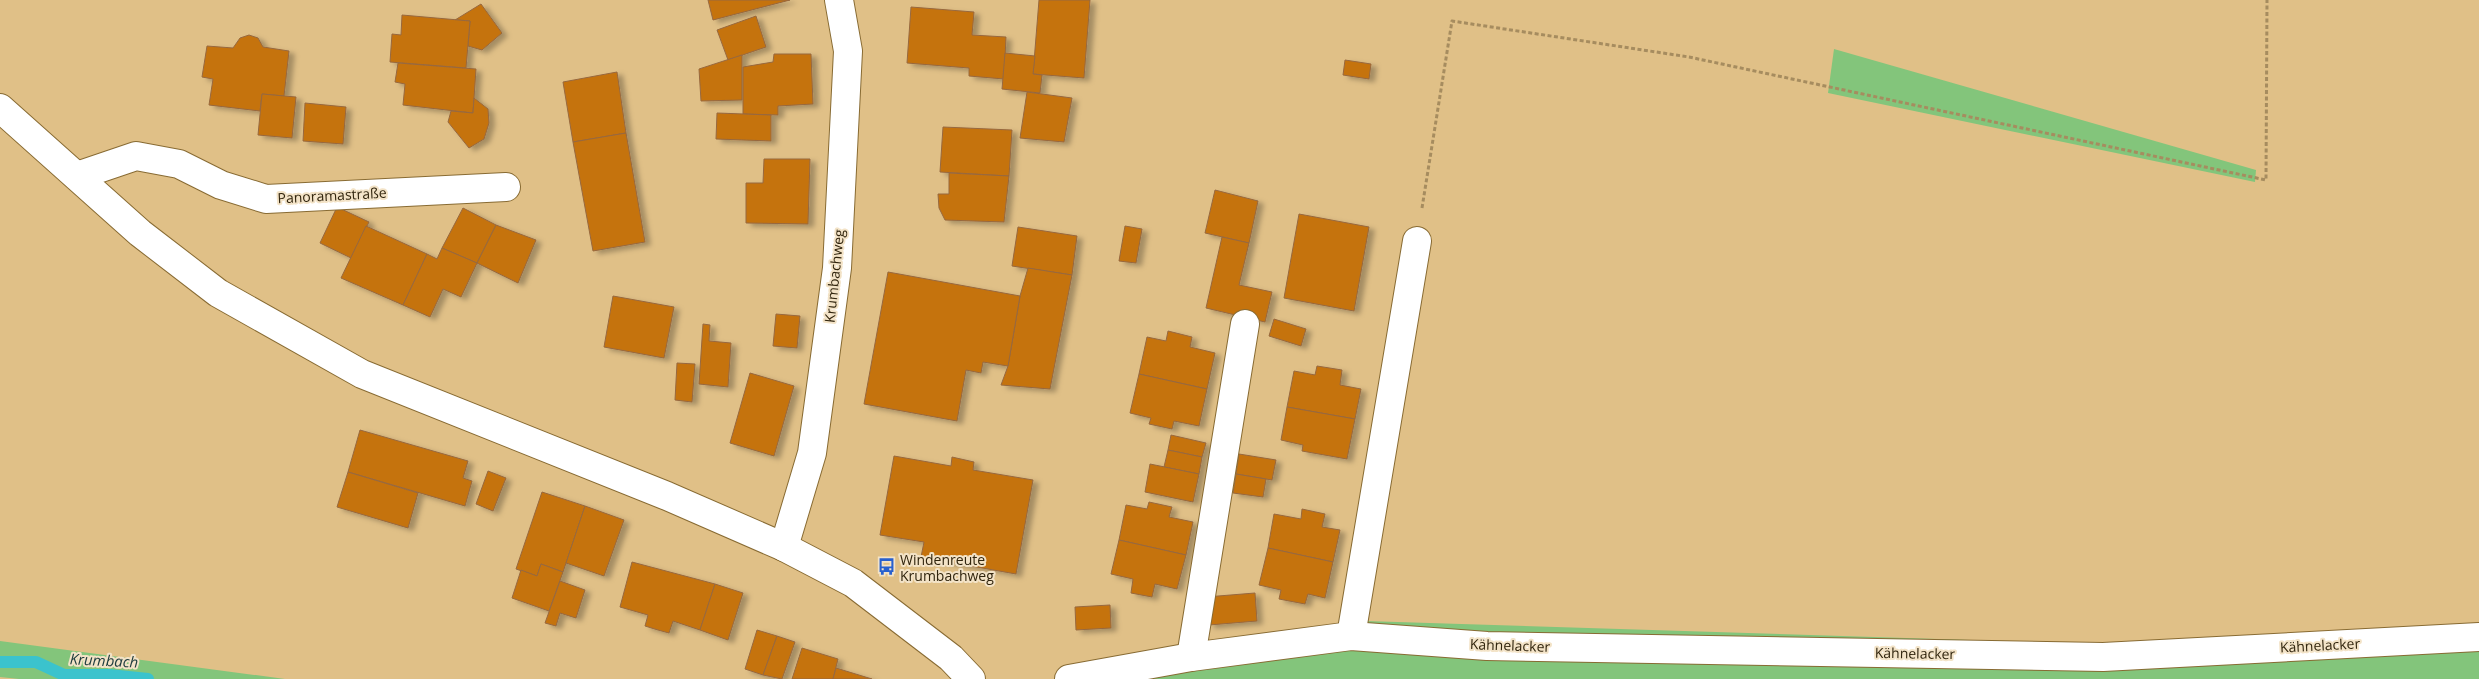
<svg xmlns="http://www.w3.org/2000/svg" width="2479" height="679" viewBox="0 0 2479 679" font-family="'Open Sans',sans-serif">
<style>
.green{fill:#83c57b}
.lines{fill:none;stroke-linecap:round;stroke-linejoin:round}
.stream{stroke:#3bc3cd;stroke-width:12}
.building{fill:#c5730e;stroke:#97683f;filter:url(#shadow)}
.minor-casing{stroke:#886b33;stroke-width:30}
.path{stroke:#a68c5f;stroke-width:3;stroke-dasharray:4 2.5;stroke-linecap:butt}
.minor{stroke:#fff;stroke-width:28}
.labels{text-anchor:middle;dominant-baseline:central;stroke-width:4;stroke-linejoin:round;paint-order:stroke}
.street-label{font-size:14px;fill:#31250e;stroke:#f3e3c7}
.poi-label{font-size:14px;fill:#31250e;stroke:#f3e3c7;text-anchor:start}
.water-label{font-size:15px;font-style:italic;fill:#203d3f;stroke:#f3e3c7}
</style>
<defs>
<filter id="shadow"><feDropShadow dx="5.5" dy="3" stdDeviation="2.5" flood-color="#0004"/></filter>
</defs>
<rect width="100%" height="100%" fill="#e0c087"/>
<g class="green">
<polygon points="1834,49 2256,170 2255,182 1828,93"/>
<polygon points="1365,621 2102,644 2479,627 2479,679 1123,679"/>
<polygon points="0,641 285,679 19,679 0,677"/>
</g>
<g class="lines">
<polyline class="stream" points="0,662 36,662 64,675 109,675 148,679"/>
</g>
<g class="building">
<polygon points="708,0 790,0 713,20"/>
<polygon points="1039,0 1090,0 1084,78 1033,74"/>
<polygon points="481,4 502,33 482,50 468,46 470,21 455,20"/>
<polygon points="911,7 974,12 972,35 1006,37 1004,79 969,76 969,68 907,63"/>
<polygon points="402,15 470,21 466,68 390,62 392,34 401,35"/>
<polygon points="756,16 766,47 728,60 717,30"/>
<polygon points="249,35 258,38 263,47 289,51 284,96 262,94 260,111 209,105 213,79 202,77 207,46 233,48 240,38"/>
<polygon points="1005,53 1035,56 1033,74 1042,75 1040,93 1002,89"/>
<polygon points="774,54 811,54 813,104 778,106 778,115 743,114 743,67 773,62"/>
<polygon points="742,55 742,100 701,101 699,69"/>
<polygon points="1345,60 1371,64 1369,79 1343,75"/>
<polygon points="398,63 476,69 473,113 403,105 405,84 395,82"/>
<polygon points="617,72 626,133 573,142 563,82"/>
<polygon points="1027,92 1072,98 1064,142 1020,138"/>
<polygon points="262,94 296,97 292,138 258,135"/>
<polygon points="474,98 488,109 489,123 484,139 469,148 448,122 451,111 473,113"/>
<polygon points="305,103 346,107 343,144 303,141"/>
<polygon points="717,113 771,115 771,141 716,139"/>
<polygon points="943,127 1012,130 1009,176 940,172"/>
<polygon points="626,133 645,242 593,251 573,142"/>
<polygon points="764,159 810,159 808,224 746,223 746,183 763,183"/>
<polygon points="949,173 1009,176 1004,222 945,220 939,208 938,194 949,194"/>
<polygon points="1215,190 1258,201 1249,243 1205,233"/>
<polygon points="337,207 369,222 351,258 320,243"/>
<polygon points="463,208 496,225 477,263 442,248"/>
<polygon points="1299,214 1369,227 1354,311 1284,298"/>
<polygon points="496,225 536,240 518,283 477,263"/>
<polygon points="366,226 427,254 403,305 341,278"/>
<polygon points="1125,226 1142,229 1136,263 1119,261"/>
<polygon points="1018,227 1077,236 1072,275 1012,266"/>
<polygon points="1222,237 1249,243 1239,285 1272,292 1265,322 1206,308"/>
<polygon points="442,248 477,263 461,297 443,289 430,317 403,305 427,254 437,259"/>
<polygon points="1028,268 1072,275 1050,389 1001,385 1008,366 1020,296"/>
<polygon points="888,272 1020,296 1008,366 983,362 981,373 966,370 957,421 864,404"/>
<polygon points="613,296 674,307 664,358 604,347"/>
<polygon points="776,314 800,316 797,348 773,346"/>
<polygon points="1274,319 1306,329 1301,346 1269,336"/>
<polygon points="703,324 710,325 709,341 731,343 728,387 699,384"/>
<polygon points="1168,331 1192,337 1190,347 1215,353 1207,389 1139,374 1147,337 1166,341"/>
<polygon points="677,363 695,364 692,402 675,400"/>
<polygon points="1317,366 1342,370 1340,385 1361,389 1355,419 1287,407 1294,371 1315,375"/>
<polygon points="750,373 794,386 774,456 730,443"/>
<polygon points="1139,374 1207,389 1199,426 1174,421 1172,429 1149,424 1151,418 1130,413"/>
<polygon points="1287,407 1355,419 1347,459 1302,451 1303,445 1281,440"/>
<polygon points="360,430 468,461 463,478 472,481 465,506 348,472"/>
<polygon points="1171,435 1206,443 1202,457 1168,450"/>
<polygon points="1168,450 1202,457 1199,474 1164,467"/>
<polygon points="1239,454 1276,460 1272,480 1236,474"/>
<polygon points="894,456 951,466 952,457 974,462 973,470 1033,480 1016,574 921,557 924,542 880,535"/>
<polygon points="1150,464 1199,474 1193,502 1145,492"/>
<polygon points="488,471 506,478 493,511 476,504"/>
<polygon points="348,472 418,493 408,528 337,507"/>
<polygon points="1236,474 1266,479 1263,497 1233,493"/>
<polygon points="542,492 585,506 563,572 541,564 537,576 516,569"/>
<polygon points="1149,502 1172,507 1169,517 1193,522 1186,555 1119,540 1126,505 1147,509"/>
<polygon points="585,506 624,520 604,576 566,563"/>
<polygon points="1302,509 1325,514 1322,527 1340,530 1333,562 1268,548 1274,514 1301,519"/>
<polygon points="1119,540 1186,555 1177,589 1155,584 1152,597 1131,593 1133,579 1111,574"/>
<polygon points="1268,548 1333,562 1325,598 1308,594 1305,604 1279,599 1281,590 1259,585"/>
<polygon points="632,562 715,584 700,630 673,621 669,633 658,630 645,626 648,615 620,607"/>
<polygon points="541,564 563,572 549,611 512,598 521,570 537,576"/>
<polygon points="560,581 585,590 576,618 560,613 556,626 545,623"/>
<polygon points="715,584 743,593 728,640 700,630"/>
<polygon points="1255,593 1257,621 1209,625 1206,597"/>
<polygon points="1110,605 1111,628 1076,630 1075,607"/>
<polygon points="757,630 777,636 763,675 745,669"/>
<polygon points="777,636 795,642 782,679 763,675"/>
<polygon points="802,648 838,659 833,679 792,679"/>
<polygon points="836,668 872,679 833,679"/>
</g>
<g class="lines">
<defs>
<g id="minor">
<polyline points="0,108 140,233 218,293 362,374 667,496 784,547 853,583 951,658 971,679"/>
<polyline points="77,176 136,156 179,164 221,185 266,199 506,187"/>
<polyline points="784,547 812,453 837,268 848,51 839,0"/>
<polyline points="1351,636 1417,241"/>
<polyline points="1191,657 1245,324"/>
<polyline points="1069,679 1191,657 1351,636 1487,646 2103,657 2479,637"/>
</g>
</defs>
<use href="#minor" class="minor-casing"/>
<polyline class="path" points="1422,208 1452,21 1689,57 2266,180 2267,0"/>
<use href="#minor" class="minor"/>
</g>
<defs>
<symbol id="bus-bare" viewBox="-9 -9 18 18"><path d="M-5-6H5V4H4V6H2V4H-2V6H-4V4H-5ZM-3.5-4V0h7V-4ZM-3.5 1.2v1.5H-2V1.2ZM2 1.2v1.5H3.5V1.2Z" fill="#2860ce" stroke="#f3e3c7" stroke-width="2.5" paint-order="stroke"/></symbol>
</defs>
<g fill-rule="evenodd">
<use href="#bus-bare" x="874" y="554" width="25" height="25"/>
</g>
<g class="labels">
<g class="street-label">
<text transform="translate(332 195) rotate(-3)">Panoramastraße</text>
<text transform="translate(834 276) rotate(-84)">Krumbachweg</text>
<text transform="translate(1510 645) rotate(2)">Kähnelacker</text>
<text transform="translate(2320 645) rotate(-3)">Kähnelacker</text>
<text transform="translate(1915 653) rotate(1)">Kähnelacker</text>
</g>
<g class="poi-label">
<text x="900" y="559">Windenreute<tspan x="900" dy="16">Krumbachweg</tspan></text>
</g>
<g class="water-label">
<text transform="translate(104 660) rotate(3)">Krumbach</text>
</g>
</g>
</svg>
